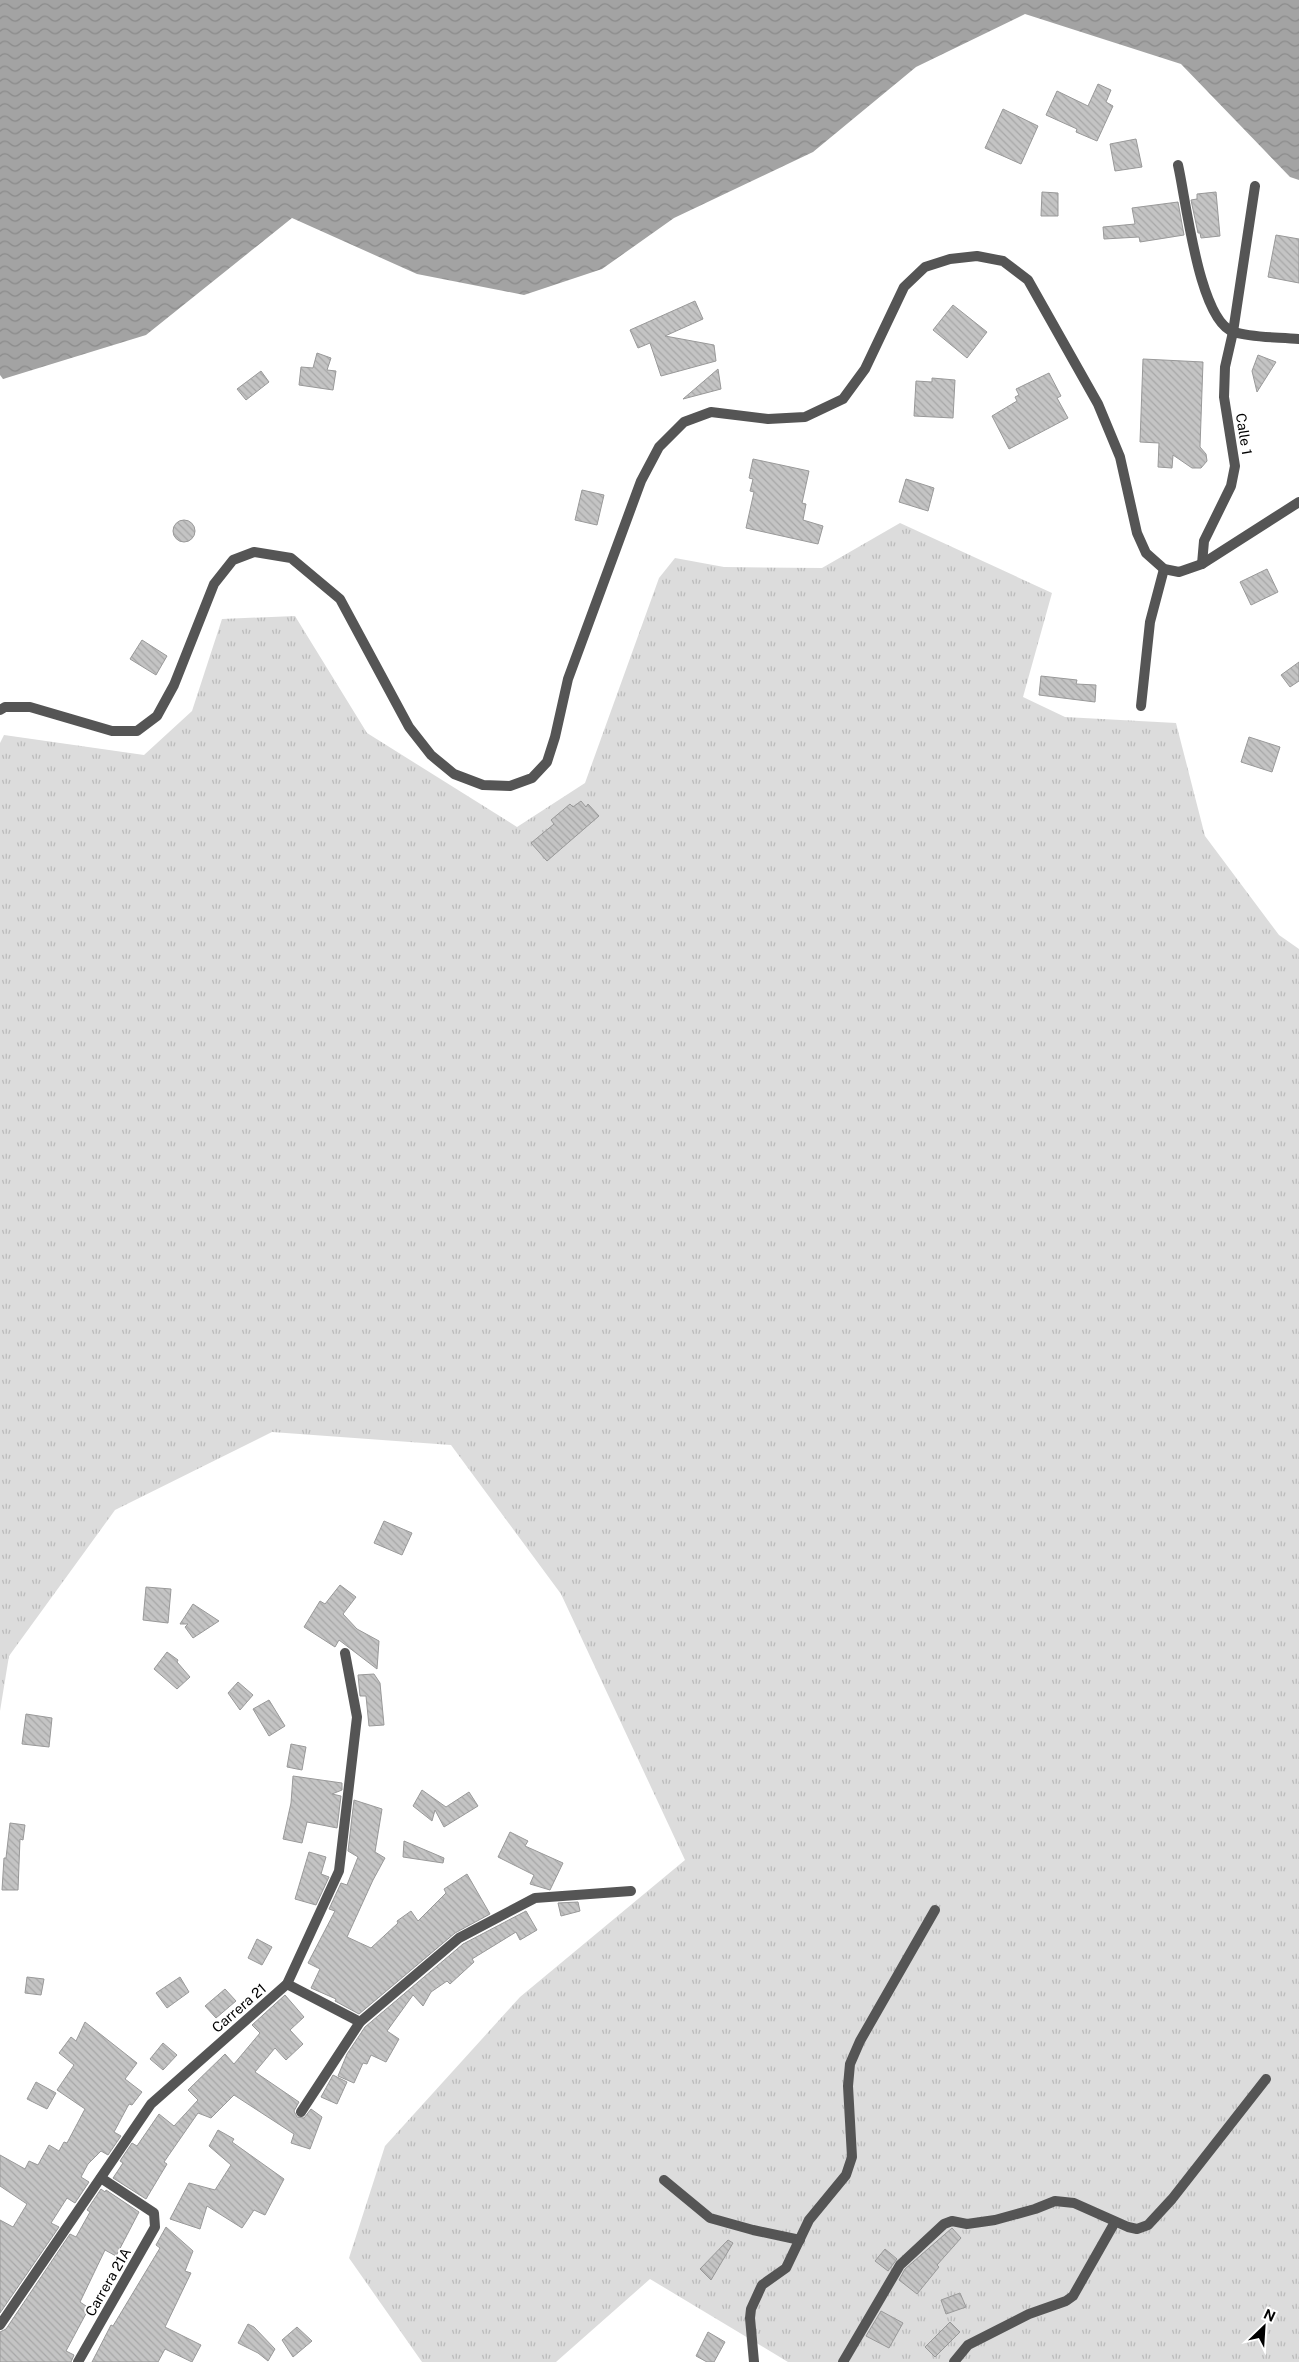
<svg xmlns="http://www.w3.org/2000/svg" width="1299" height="2362" viewBox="0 0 1299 2362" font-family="'Public Sans',sans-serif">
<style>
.grass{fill:url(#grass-tufts)}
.water{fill:url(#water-waves)}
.building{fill:url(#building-back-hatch);stroke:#999}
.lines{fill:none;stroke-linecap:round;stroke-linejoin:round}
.minor{stroke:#555;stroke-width:10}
.tertiary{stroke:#555;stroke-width:10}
.labels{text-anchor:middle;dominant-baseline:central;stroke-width:4;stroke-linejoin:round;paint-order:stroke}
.street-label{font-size:14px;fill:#000;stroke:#fff}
</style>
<defs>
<pattern id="grass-tufts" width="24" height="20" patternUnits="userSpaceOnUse" patternTransform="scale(1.25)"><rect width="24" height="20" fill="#dcdcdc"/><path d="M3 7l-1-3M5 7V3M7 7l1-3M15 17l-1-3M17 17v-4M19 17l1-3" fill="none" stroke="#bbb"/></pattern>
<pattern id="water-waves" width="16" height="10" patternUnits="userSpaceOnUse" patternTransform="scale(1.25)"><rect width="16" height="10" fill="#a3a3a3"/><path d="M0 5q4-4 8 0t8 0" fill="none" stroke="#8b8b8b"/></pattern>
<pattern id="building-back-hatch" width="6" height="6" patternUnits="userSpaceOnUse" patternTransform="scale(1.25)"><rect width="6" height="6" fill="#c4c4c4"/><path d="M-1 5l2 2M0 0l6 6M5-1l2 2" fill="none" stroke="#a7a7a7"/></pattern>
</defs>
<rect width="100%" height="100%" fill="#fff"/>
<polygon class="grass" points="900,523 1052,593 1023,697 1065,717 1176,723 1205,836 1279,935 1299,949 1299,2362 788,2362 650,2279 556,2362 422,2362 349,2258 385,2146 520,1997 685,1860 561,1594 451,1445 272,1432 115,1510 9,1656 0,1711 0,743 4,735 144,755 192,711 222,619 295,616 367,733 517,827 585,783 659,578 675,558 724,567 822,568"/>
<polygon class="water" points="0,0 1299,0 1299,180 1290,177 1181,64 1025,14 916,67 813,152 674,218 602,269 524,295 417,274 292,218 146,335 3,379 0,375"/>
<g class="building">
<polygon points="1098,84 1111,90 1106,102 1113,106 1097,141 1076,132 1077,129 1046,115 1057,91 1088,106"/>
<polygon points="1003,109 1038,126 1021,164 985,148"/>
<polygon points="1136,139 1142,167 1115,171 1110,144"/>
<polygon points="1042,192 1058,193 1058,216 1041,216"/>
<polygon points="1216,192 1220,236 1201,238 1200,233 1198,233 1191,200 1197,199 1197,194"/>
<polygon points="1178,202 1184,235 1140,242 1139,237 1104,239 1103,227 1135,224 1132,208"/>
<polygon points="1276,235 1299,239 1299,283 1268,277"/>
<polygon points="695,301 703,319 665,336 714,345 716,361 661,376 650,343 638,348 630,330"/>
<polygon points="953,305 987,332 967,358 933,330"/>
<polygon points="317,353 331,358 327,370 336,371 333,390 299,385 301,367 313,368"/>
<polygon points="1258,355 1276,362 1257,392 1252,371"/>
<polygon points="1143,359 1203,362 1200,447 1206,454 1207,461 1201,468 1192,468 1173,455 1172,468 1158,467 1159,443 1140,442"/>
<polygon points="718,369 721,389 683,399"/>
<polygon points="261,371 269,382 246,400 237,389"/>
<polygon points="1049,373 1061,396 1057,398 1068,418 1009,449 992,416 1017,401 1015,397 1019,395 1016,389"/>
<polygon points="932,378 955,380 953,418 914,416 916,381 932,382"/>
<polygon points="753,459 809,471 802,503 806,504 803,520 823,526 818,544 746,528 754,492 750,491 753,479 749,478"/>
<polygon points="906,479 934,488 928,511 899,502"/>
<polygon points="582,490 604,495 597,525 575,520"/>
<circle cx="184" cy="531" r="11"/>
<polygon points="1267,569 1278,592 1251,605 1240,582"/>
<polygon points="142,640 167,656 156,675 130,659"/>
<polygon points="1299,662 1299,681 1290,687 1281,675"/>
<polygon points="1041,676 1077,680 1076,684 1096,685 1095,702 1039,695"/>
<polygon points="1249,737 1280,747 1272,772 1241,762"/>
<polygon points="581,801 586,807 588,804 599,816 547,861 531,843 554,824 551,820 570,804 573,807"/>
<polygon points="384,1521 412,1533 402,1555 374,1543"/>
<polygon points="340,1585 356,1597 343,1614 357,1629 379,1641 377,1669 339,1640 335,1647 304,1627 320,1601 325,1604"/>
<polygon points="146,1587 171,1589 168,1623 143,1620"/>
<polygon points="193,1604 219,1621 193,1638 185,1627 188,1624 180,1624"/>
<polygon points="167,1652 178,1660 177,1662 190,1677 177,1689 154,1669"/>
<polygon points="374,1674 380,1683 384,1725 369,1726 366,1696 360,1696 358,1675"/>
<polygon points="238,1682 253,1695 240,1710 228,1693"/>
<polygon points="269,1700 285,1726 269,1736 253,1709"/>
<polygon points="26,1714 52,1718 49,1747 22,1744"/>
<polygon points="291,1744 306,1747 302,1770 287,1767"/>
<polygon points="293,1776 342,1783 342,1790 332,1794 341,1796 337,1828 307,1822 302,1843 283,1839 291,1803"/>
<polygon points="422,1790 446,1807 469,1792 478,1806 444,1827 435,1810 432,1821 413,1806"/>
<polygon points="354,1800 382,1809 375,1852 385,1858 373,1880 347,1937 371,1948 398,1923 397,1921 411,1911 418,1921 446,1893 444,1889 467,1874 490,1914 455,1933 359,2014 335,2001 336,1999 311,1988 320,1969 308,1963 335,1911 329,1909 341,1883 347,1885 358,1857 348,1851"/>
<polygon points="10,1823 25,1825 23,1840 20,1839 18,1890 2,1890 4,1858 6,1858"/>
<polygon points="510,1832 528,1841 525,1846 563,1863 550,1890 530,1884 534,1875 498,1857"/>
<polygon points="404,1841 444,1858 443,1863 403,1857"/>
<polygon points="309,1852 326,1857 321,1874 329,1877 316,1905 295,1899"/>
<polygon points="578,1902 580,1911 561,1916 558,1903"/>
<polygon points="526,1911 537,1930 520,1940 516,1932 472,1959 474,1962 450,1984 447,1981 431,1992 423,2006 413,1995 387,2031 399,2039 386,2062 371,2055 367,2064 363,2063 354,2083 338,2076 347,2054 365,2027 463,1944"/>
<polygon points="257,1939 272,1947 262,1965 248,1958"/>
<polygon points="27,1977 44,1979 41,1995 25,1993"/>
<polygon points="180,1977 189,1992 167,2008 156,1993"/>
<polygon points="225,1989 236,2001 216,2018 205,2006"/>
<polygon points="285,1995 304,2017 290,2030 303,2044 286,2060 275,2048 255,2072 299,2102 294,2111 297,2117 304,2118 311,2109 322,2117 310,2149 291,2143 294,2134 234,2095 211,2118 198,2113 164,2162 167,2164 146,2199 113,2178 123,2163 120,2161 132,2143 137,2146 159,2114 174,2126 198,2100 188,2090 225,2054 234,2064 260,2033 252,2025"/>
<polygon points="85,2022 137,2063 125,2079 142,2092 132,2105 129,2104 114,2132 121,2136 108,2155 101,2151 88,2164 81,2177 89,2182 75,2203 67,2198 51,2223 59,2227 0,2313 0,2220 13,2227 27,2204 0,2186 0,2155 25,2169 29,2161 38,2165 49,2145 59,2151 64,2142 67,2143 85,2109 57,2090 74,2065 59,2053 71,2037 76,2041"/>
<polygon points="163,2043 177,2055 163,2070 150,2059"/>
<polygon points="333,2075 347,2082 337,2104 321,2097"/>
<polygon points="36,2082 56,2093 47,2109 27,2099"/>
<polygon points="218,2130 234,2139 232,2142 284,2179 265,2215 254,2210 242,2228 207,2206 200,2229 170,2219 189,2183 215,2190 231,2165 209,2146"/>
<polygon points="101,2189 105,2192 106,2190 139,2212 116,2256 105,2250 80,2302 89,2308 66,2351 74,2355 71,2362 0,2362 0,2332 6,2329 70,2234 76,2237 90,2212 87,2210"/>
<polygon points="166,2227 193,2251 185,2271 191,2273 165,2327 201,2345 192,2362 165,2349 158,2362 92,2362 111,2325 113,2326 160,2248 156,2245"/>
<polygon points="952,2228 961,2238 937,2265 939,2267 917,2294 899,2280 905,2269"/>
<polygon points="728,2240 733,2243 711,2280 700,2269"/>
<polygon points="885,2249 897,2259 888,2271 875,2261"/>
<polygon points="960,2293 966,2307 946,2314 941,2300"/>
<polygon points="881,2311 903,2323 889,2348 866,2336"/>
<polygon points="950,2322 960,2332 935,2357 925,2347"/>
<polygon points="248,2324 254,2327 275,2349 268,2361 258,2353 238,2343"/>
<polygon points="297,2327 312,2341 293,2357 282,2340"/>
<polygon points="708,2332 725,2342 714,2362 707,2362 696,2356"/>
</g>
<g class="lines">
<g class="minor">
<path d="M1178,165c8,34 21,157 56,167 18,6 45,5 65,7"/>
<polyline points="1202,564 1204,541 1231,486 1235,466 1224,397 1225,367 1233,332 1255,186"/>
<polyline points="1141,706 1150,622 1164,569"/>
<polyline points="287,1984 360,2022"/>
<polyline points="301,2112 360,2022 459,1938 535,1898 631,1891"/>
<polyline points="664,2180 710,2218 753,2230 800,2240"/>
<polyline points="0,2325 151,2104 287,1984 339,1871 357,1717 345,1653"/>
<polyline points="78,2362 155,2227 154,2213 101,2178"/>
<polyline points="754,2362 750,2318 751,2309 762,2285 786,2268 809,2220 846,2175 852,2157 848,2086 850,2064 860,2041 935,1910"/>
<polyline points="843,2362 900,2265 944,2224 952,2221 967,2224 995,2220 1035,2209 1055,2201 1074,2203 1128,2227 1137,2229 1148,2225 1172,2199 1266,2079"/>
<polyline points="954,2362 968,2345 1029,2314 1066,2301 1073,2296 1115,2222"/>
</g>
<polyline class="tertiary" points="0,710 5,707 30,707 112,731 137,731 157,716 174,685 214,584 233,560 254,552 291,558 340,599 409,727 431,755 454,774 483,785 510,786 532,778 547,762 555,737 568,679 641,481 659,447 684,422 711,412 768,419 805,417 843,399 865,369 904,287 925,267 950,259 977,256 1003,261 1028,280 1098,404 1120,457 1137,533 1146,553 1164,569 1179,572 1202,564 1299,502"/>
</g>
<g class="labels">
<g class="street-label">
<text transform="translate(1244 434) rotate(81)">Calle 1</text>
<text transform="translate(239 2008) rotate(-41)">Carrera 21</text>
<text transform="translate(108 2282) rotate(-60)">Carrera 21A</text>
</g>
</g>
<g transform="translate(1264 2327) rotate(25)" stroke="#ffffff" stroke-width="4" paint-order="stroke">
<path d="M0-4L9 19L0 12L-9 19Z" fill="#000000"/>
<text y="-8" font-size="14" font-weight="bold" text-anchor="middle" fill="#000000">N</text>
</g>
</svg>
